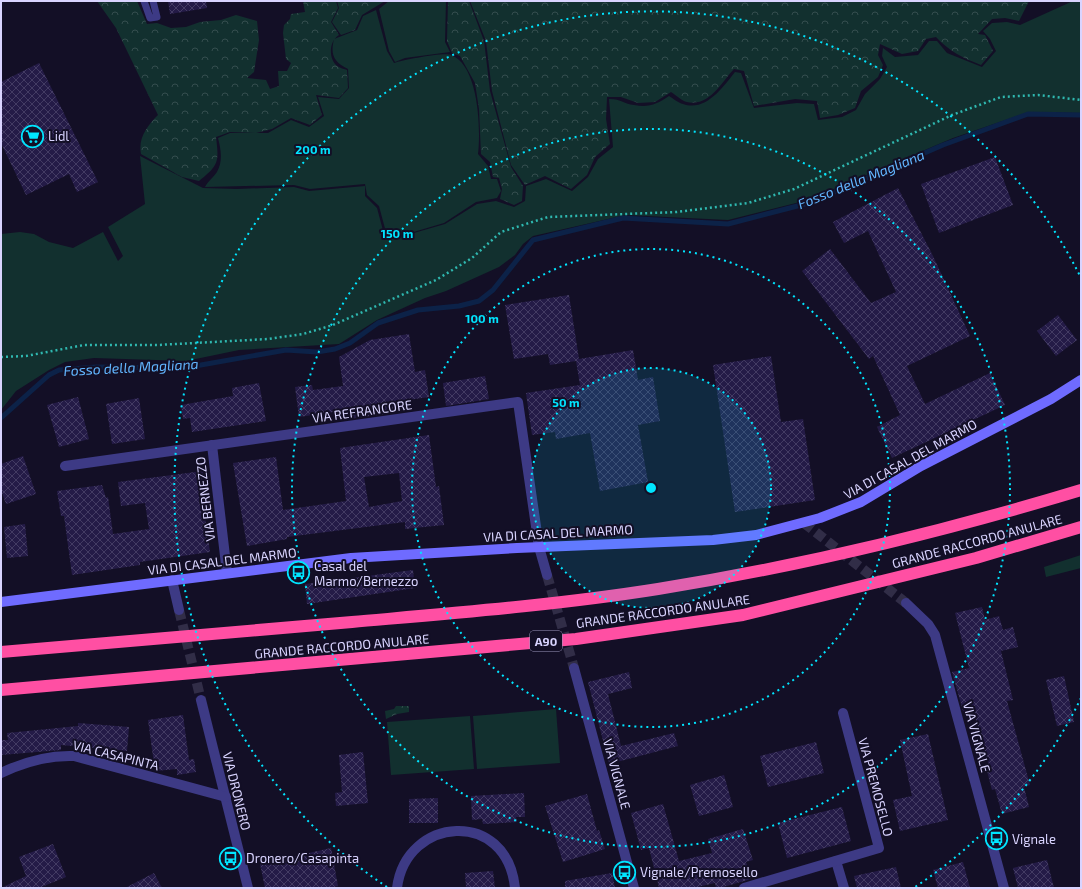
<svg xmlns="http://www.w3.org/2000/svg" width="1082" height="889" viewBox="0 0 1082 889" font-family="'Exo 2',sans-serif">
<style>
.grass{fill:#12302f}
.forest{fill:url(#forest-crowns)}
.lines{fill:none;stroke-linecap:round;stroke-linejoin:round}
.stream{stroke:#0c2248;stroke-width:5}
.building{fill:url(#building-cross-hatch);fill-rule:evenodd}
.minor-tunnel{stroke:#312d47;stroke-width:10;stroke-dasharray:10 5;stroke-linecap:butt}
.path{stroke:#2fb8b0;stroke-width:2.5;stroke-dasharray:2 3;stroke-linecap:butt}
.service{stroke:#3d3a85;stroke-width:7}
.minor{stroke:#3d3a85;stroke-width:10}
.secondary{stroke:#6f6bff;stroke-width:10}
.motorway{stroke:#ff4fa3;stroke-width:12}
.ring{fill:none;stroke:#00e5ff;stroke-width:2;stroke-dasharray:2 4}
.labels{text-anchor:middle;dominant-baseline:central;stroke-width:4;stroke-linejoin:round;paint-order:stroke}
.shield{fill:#130f26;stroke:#9e99be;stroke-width:1}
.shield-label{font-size:12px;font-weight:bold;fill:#d9d4ff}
.poi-label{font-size:13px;fill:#d9d4ff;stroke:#130f26;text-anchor:start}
.street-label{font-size:13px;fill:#d9d4ff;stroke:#130f26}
.water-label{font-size:14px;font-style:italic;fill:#62b6ff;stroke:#130f26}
.centre{fill:#00e5ff;stroke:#130f26;stroke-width:2}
.ring-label{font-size:12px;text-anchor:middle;font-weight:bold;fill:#00e5ff;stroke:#130f26;stroke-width:4;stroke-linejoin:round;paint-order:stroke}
</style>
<defs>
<pattern id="forest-crowns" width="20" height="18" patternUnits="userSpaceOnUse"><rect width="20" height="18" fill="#12302f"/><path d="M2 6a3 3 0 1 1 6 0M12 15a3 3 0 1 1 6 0" fill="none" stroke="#344d4e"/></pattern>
<pattern id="building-cross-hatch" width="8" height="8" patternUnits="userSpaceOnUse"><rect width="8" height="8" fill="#241b47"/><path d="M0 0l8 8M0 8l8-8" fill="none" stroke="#433b63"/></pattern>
</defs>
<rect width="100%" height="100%" fill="#130f26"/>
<g class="grass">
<polygon points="389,1 446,1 445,42 450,52 405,58 395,62 389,51 379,9"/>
<path d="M1073,1h8v112l-52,-1 -76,26 -145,62 -80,20 -102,-5 -93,21 -10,8 -8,11 -16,12 -53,24 -21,7 -48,22 -38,24 -100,6 -53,11 -92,-3 -29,4 -16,8 -33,21 -15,19v-176l19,-2 14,2 15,8 24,6 30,-16 15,29 5,-5 -15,-29 37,-23 -5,-48 63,32 34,1 57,-2 15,4 56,-5v10l12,12 8,30 15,-1 45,-13 32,-20 19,-3 18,6 11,-6 1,-15 20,-7 26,12 16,-14 10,-18 15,-12 -4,-48c13,0 15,5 25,6 15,3 23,-1 35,-9 4,2 9,7 14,8 23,8 40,-17 52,-32l6,1 13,35 43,-5 17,1 4,16 24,-3 14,-7 9,-16 15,-15 7,-12 -5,-11 1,-8 12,9 23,-2 11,-14h8l10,12 35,14 14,-16 -6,-12 -7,-8 9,-8 15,-1 13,3z"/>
<path d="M376,10l11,41 7,12c9,-3 50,-11 57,-8 28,10 30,75 27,99l10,12 3,13h6l4,12 -4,7 -21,4 -32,21 -44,13h-13l-8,-30 -12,-11 -2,-11 -55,5 -16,-4 -89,2c3,-6 8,-9 12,-15 6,-11 4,-22 1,-34l12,-5h38l23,-13 18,7 15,-11 -6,-19 21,2 10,-11 -1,-19c-14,-7 -18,-14 -14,-30l23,-9 6,-14z"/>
<polygon points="1081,555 1081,568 1046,577 1044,567"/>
<polygon points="556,709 560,763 477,769 473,716"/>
<polygon points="470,716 474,769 391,775 387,722"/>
</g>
<g class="forest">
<path d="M97,1h40l10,23 10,-1 14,5 15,-1 14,-5 21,-2 15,-5 21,6 2,19 -5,32 -7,6 19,2 4,9 9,-3 -1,-15h9l4,-8 -5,-4 -3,-26 1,-8 6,-6 1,-5 14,-2 -2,-11h33l2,7 -7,14 8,13c-10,6 -11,23 -2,31 3,2 7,3 10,4l1,18 -9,10 -23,-3 6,20 -12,10 -19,-7 -19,11 -16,4 -26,-1 -14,5c3,25 3,28 -17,44l-17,-4 -41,-23c-3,-16 6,-28 17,-39l-42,-87z"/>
<polygon points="337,1 385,1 362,15 355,30 341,35 332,22 339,8"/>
<polygon points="448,1 469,1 484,41 490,91 511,167 523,186 522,201 514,205 500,199 502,189 499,178 493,177 490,162 481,154 479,109 475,83 460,56 452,53 447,41"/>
<path d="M470,1h559l-10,20 -14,-3 -13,1 -14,15 7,1 8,16 -12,14c-18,-7 -32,-14 -45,-28l-10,2 -8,12 -16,3 -22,-10 -2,11 5,10 -5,12 -17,14 -6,17 -17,7 -18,3 -3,-17 -22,-2 -41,7 -10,-35 -10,-2c-12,12 -24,38 -47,33 -5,-1 -11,-7 -16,-10l-16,10 -17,1 -17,-6h-14l-1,22 4,25 -15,13 -8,18 -16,14 -26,-13 -20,9 -14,-20 -19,-74 -6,-50z"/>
<polygon points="396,706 409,706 409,712 397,714 386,719 385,711 394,709"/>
</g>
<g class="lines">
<polyline class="stream" points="1,418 49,375 59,370 96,367 184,368 286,350 317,352 335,349 350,343 378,323 418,310 459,306 479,301 493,290 533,240 623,218 728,224 809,203 943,145 1028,114 1081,115"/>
</g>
<g class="building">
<polygon points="168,1 206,1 207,8 170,14"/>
<polygon points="39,63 98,182 77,192 69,174 26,195 1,143 1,82"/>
<polygon points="995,157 1013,205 939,233 921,184"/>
<polygon points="898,188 933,256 970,336 907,366 925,404 990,373 1005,405 892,458 877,427 900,415 873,356 869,359 802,271 830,249 871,303 896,292 868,231 844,243 833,222"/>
<polygon points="569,295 579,359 633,350 638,380 653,377 660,421 638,425 648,482 600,491 590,433 556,439 555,432 532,435 526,393 580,385 576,361 550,365 548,354 514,359 505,305"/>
<polygon points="1058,315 1077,340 1056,356 1037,331"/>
<polygon points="409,334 415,372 425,370 429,397 408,400 409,409 385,414 348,419 347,410 299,417 295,387 312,385 313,390 343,386 339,357 370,340"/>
<polygon points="771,356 781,422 803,419 815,500 735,512 713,365"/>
<polygon points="485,376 489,399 446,406 443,383"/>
<polygon points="259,383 266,421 192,432 190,418 183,419 181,405 233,396 232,388"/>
<polygon points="78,397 89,439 59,447 47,405"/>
<polygon points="139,398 145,439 112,444 106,404"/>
<path d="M429,435l7,52 3,-1 5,39 -39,4v-7l-118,15v2l-40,7 -14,-83 43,-6 7,53 63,-9 -6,-53zM399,473l3,28 -33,6 -5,-30z"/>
<polygon points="23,456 36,494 6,504 1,490 1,464"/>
<polygon points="203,471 206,494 202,495 210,552 140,562 140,565 72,575 64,516 61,516 57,491 102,485 106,498 108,497 113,534 149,529 145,503 121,506 118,482"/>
<polygon points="25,524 28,556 7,558 4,527"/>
<polygon points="413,570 415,588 307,604 305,584"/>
<polygon points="982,607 985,620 999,616 1003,630 1013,627 1018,647 1001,651 1013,700 1007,701 1030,785 1024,787 1029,807 1002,814 995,789 992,790 987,771 990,770 973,709 963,711 952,672 969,668 955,613"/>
<polygon points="629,672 632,688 608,694 621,746 674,733 678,746 609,764 588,682"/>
<polygon points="1064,676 1074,722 1057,726 1046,680"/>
<polygon points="183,715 189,760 194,759 196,772 177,775 177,769 155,771 148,720"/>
<polygon points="78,723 129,727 127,751 61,745 61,750 1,755 1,740 8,740 7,733 78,726"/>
<polygon points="928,734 948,820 900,831 893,800 912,796 900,740"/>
<polygon points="816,742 824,773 768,787 760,756"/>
<polygon points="363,752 368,803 336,806 335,793 342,792 339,755"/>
<polygon points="724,775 733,807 699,816 690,785"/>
<polygon points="524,793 525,817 516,817 517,822 483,824 482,819 472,820 471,796"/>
<polygon points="587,794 597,831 599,830 605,849 563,862 545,806"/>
<polygon points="438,798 438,823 409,823 409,799"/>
<polygon points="663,804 679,861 712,853 708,839 743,829 753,860 746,862 751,879 720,888 716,888 715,883 693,888 659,888 649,848 641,850 631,813"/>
<polygon points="842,807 851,841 787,858 778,823"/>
<polygon points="53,844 66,877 39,888 1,888 26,876 19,857"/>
<polygon points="331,848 338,886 330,888 265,888 260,864"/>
<polygon points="1047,860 1054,888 1018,888 1013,868"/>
<polygon points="963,862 970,888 938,888 933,870"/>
<polygon points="896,867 901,888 857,888 854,876"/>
<polygon points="493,871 495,888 466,888 465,873"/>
<polygon points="154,873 162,888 125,888"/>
<polygon points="612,873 615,888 565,888 565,881"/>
</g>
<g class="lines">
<g class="minor-tunnel">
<polyline points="804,523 906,603"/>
<polyline points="547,575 574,668"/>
<polyline points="179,610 201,700"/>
</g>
<polyline class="path" points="1,357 26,356 84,345 158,345 268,339 303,334 333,325 436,280 472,258 501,232 548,217 677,212 748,203 794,189 952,115 1001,97 1038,95 1081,100"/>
<polyline class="service" points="144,1 150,18 157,17 153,1"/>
<g class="minor">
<polyline points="212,445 227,573"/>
<polyline points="65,466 518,402 539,547 547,575"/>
<polyline points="172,580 179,610"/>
<polyline points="906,603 928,624 935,635 1004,888"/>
<polyline points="574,668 634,888"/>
<polyline points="201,700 248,888"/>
<path d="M1,773c23,-11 47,-18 73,-17l152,41"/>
<polyline points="836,861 844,888"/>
<path d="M397,888c9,-72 110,-80 118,0"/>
<polyline points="744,888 879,848 843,713"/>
</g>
<polyline class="secondary" points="1,602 351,558 517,548 713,540 756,535 820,518 861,502 921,466 1051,399 1081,380"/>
<g class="motorway">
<path d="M1,652c117,-10 234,-20 351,-30 102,-9 205,-17 306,-33 144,-23 284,-57 423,-99"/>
<polyline points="1,690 576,639 743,615 976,558 1081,527"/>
</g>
</g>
<circle cx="651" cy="488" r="120" fill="#00e5ff" fill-opacity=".12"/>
<g class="ring">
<circle cx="651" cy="488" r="120"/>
<circle cx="651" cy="488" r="239"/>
<circle cx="651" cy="488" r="359"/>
<path d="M1081 698A478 478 0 0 1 915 887M387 887A478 478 0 1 1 1081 278"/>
</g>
<defs>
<symbol id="supermarket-ring" viewBox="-11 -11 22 22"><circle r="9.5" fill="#130f26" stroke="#00e5ff" stroke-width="1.5"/><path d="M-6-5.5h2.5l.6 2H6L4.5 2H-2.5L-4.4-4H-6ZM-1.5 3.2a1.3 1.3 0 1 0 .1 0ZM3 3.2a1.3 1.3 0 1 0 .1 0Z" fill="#00e5ff"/></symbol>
<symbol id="bus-ring" viewBox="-11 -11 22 22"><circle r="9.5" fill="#130f26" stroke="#00e5ff" stroke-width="1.5"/><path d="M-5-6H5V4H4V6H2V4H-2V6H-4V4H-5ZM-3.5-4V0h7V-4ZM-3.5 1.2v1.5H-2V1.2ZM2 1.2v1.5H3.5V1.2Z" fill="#00e5ff"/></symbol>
</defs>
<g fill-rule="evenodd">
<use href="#supermarket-ring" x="20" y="124" width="25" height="25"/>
<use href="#bus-ring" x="286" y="560" width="25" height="25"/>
<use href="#bus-ring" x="984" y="826" width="25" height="25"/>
<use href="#bus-ring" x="218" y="846" width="25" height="25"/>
<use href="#bus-ring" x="612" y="860" width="25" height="25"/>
</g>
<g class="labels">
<rect class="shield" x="530" y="631" width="32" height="20" rx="3"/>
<g class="shield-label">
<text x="546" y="641">A90</text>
</g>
<g class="poi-label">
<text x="48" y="136">Lidl</text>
<text x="314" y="566">Casal del<tspan x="314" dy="15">Marmo/Bernezzo</tspan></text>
<text x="1012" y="839">Vignale</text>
<text x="246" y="858">Dronero/Casapinta</text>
<text x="640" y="872">Vignale/Premosello</text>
</g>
<g class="street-label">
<text transform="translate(362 411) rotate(-8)">VIA REFRANCORE</text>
<text transform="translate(910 459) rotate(-29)">VIA DI CASAL DEL MARMO</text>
<text transform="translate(205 499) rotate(-97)">VIA BERNEZZO</text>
<text transform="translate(558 533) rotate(-3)">VIA DI CASAL DEL MARMO</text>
<text transform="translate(977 541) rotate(-15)">GRANDE RACCORDO ANULARE</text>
<text transform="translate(222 561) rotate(-7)">VIA DI CASAL DEL MARMO</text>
<text transform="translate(663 611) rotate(-8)">GRANDE RACCORDO ANULARE</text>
<text transform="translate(342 646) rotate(-5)">GRANDE RACCORDO ANULARE</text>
<text transform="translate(977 737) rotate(75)">VIA VIGNALE</text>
<text transform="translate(116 755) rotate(14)">VIA CASAPINTA</text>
<text transform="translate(617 774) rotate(75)">VIA VIGNALE</text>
<text transform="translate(876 787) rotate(75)">VIA PREMOSELLO</text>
<text transform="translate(237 791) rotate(76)">VIA DRONERO</text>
</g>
<g class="water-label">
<text transform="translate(861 179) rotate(-22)">Fosso della Magliana</text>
<text transform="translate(131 367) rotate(-3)">Fosso della Magliana</text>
</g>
</g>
<circle cx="651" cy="488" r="6" class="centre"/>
<g class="ring-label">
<text x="313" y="154">200 m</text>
<text x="397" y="238">150 m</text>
<text x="482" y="323">100 m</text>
<text x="566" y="407">50 m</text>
</g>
<rect width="1082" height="889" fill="none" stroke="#d9d4ff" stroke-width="4"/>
</svg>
